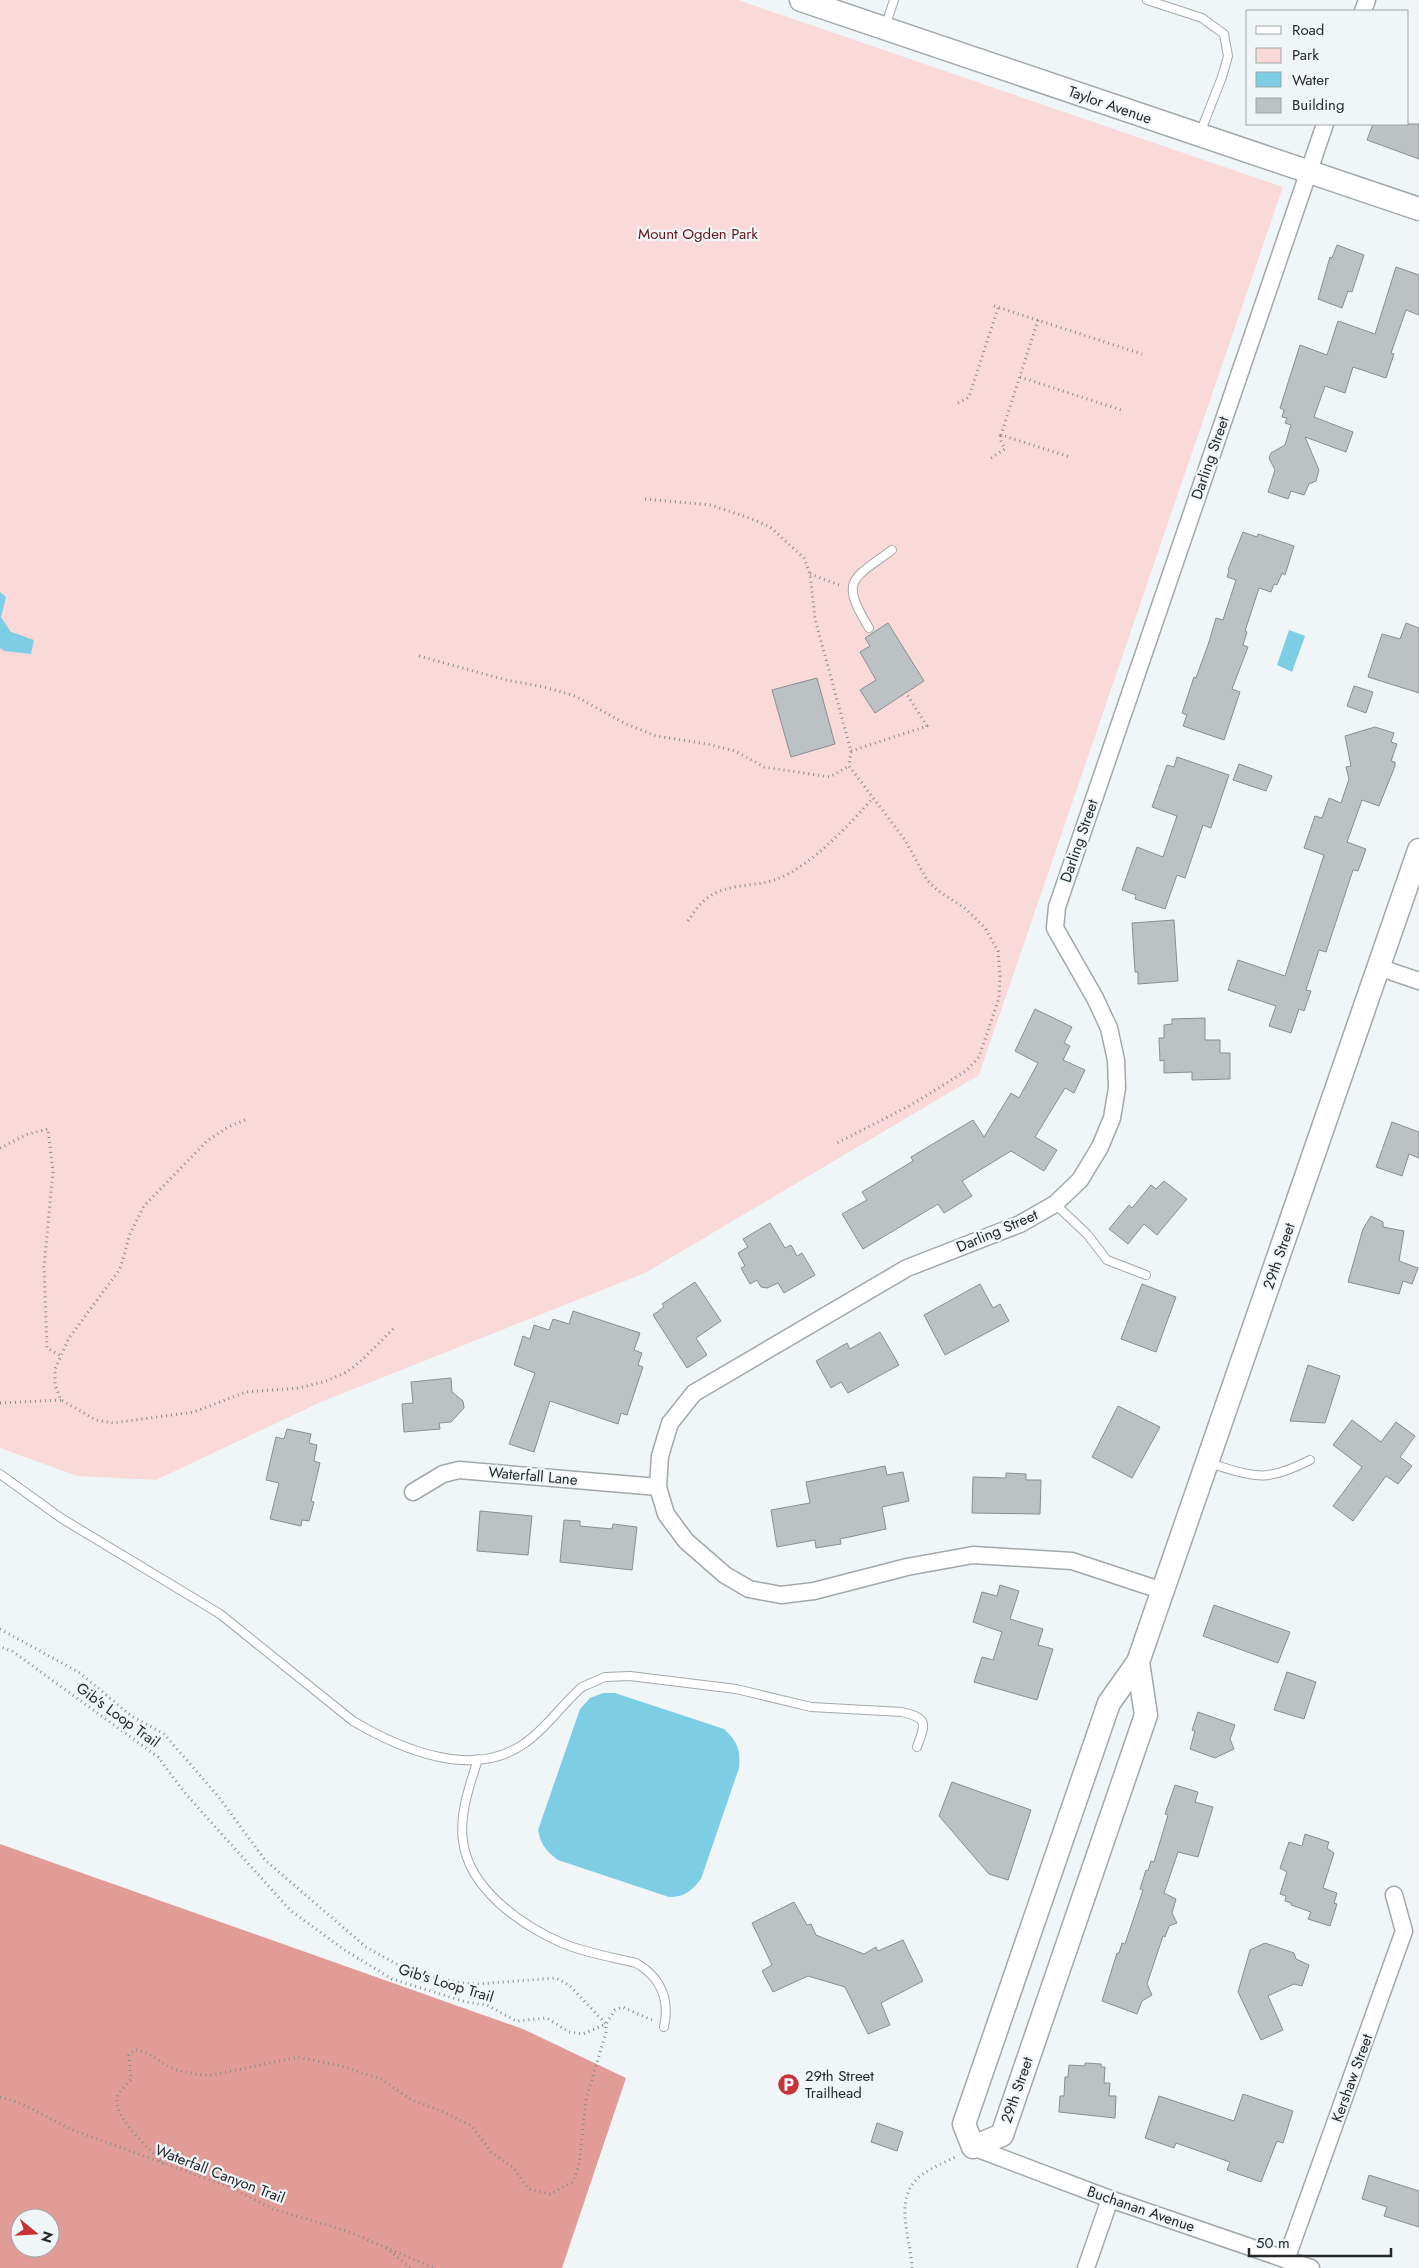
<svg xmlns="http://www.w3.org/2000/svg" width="1419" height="2268" viewBox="0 0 1419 2268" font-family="Jost,sans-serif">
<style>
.green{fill:#fadad8}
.forest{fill:#e29c97;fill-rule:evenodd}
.water{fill:#7dcde5}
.building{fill:#bcc1c3;stroke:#898e90}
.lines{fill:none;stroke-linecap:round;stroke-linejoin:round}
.lane-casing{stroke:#a2a8a9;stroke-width:10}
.street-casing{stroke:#a2a8a9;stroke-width:19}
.secondary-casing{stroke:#a2a8a9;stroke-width:25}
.path{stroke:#878b8c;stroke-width:3;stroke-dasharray:1 4;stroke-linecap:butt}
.lane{stroke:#fff;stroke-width:8}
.street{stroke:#fff;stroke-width:16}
.secondary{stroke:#fff;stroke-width:22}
.labels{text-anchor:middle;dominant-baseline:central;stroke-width:4.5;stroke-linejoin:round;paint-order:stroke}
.street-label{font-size:15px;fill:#252728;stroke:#f0f6f8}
.park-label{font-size:15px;fill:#671418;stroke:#f0f6f8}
.poi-label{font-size:15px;fill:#252728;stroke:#f0f6f8;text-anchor:start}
</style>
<rect width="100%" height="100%" fill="#f0f6f8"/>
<polygon class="green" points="0,0 738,0 1283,187 979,1075 645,1273 321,1402 156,1480 77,1476 0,1448"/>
<path class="forest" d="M0,1844l523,185 103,49 -64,190h-562zM20,2218h30v30h-30z"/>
<g class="water">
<polygon points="0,592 6,597 1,617 11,632 34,640 31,654 4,651 0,648"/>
<polygon points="1289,630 1305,636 1292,672 1277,665"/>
<path d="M603,1693h12l109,36c13,12 17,21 15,39l-38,111c-10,12 -16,18 -32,18l-111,-37c-12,-9 -17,-15 -20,-30l42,-121 10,-11z"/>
</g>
<g class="building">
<polygon points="1373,124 1419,124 1419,159 1367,140"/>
<polygon points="1337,245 1364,255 1352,292 1348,291 1342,308 1318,299 1330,257 1332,258"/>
<polygon points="1396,267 1419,275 1419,315 1406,310 1391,353 1394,354 1386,378 1353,367 1345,393 1325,386 1314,417 1353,432 1346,452 1305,437 1319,470 1316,481 1309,484 1304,495 1291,491 1288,499 1268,492 1275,470 1269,458 1271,453 1285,445 1291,425 1285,423 1287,418 1282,417 1284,410 1280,408 1300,345 1327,355 1338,321 1375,334"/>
<polygon points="1243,532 1257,537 1258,534 1294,546 1285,575 1282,573 1277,585 1274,584 1271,592 1259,588 1245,631 1247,632 1243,645 1248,647 1232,689 1240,692 1224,740 1183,726 1187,715 1182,713 1194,677 1196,678 1209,642 1216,618 1223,620 1236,580 1227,577 1229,571 1228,570"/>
<polygon points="888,623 924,681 875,713 860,690 876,680 860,652 870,646 865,638"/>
<polygon points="1406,623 1419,628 1419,693 1368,677 1382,634 1400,639"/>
<polygon points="817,678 835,744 791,757 772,690"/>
<polygon points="1354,686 1373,692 1366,713 1347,706"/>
<polygon points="1375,727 1394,733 1391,742 1397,744 1391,761 1395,762 1395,766 1379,806 1362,800 1347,842 1366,849 1358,871 1353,870 1326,952 1319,950 1306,990 1311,991 1304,1011 1299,1009 1291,1033 1269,1026 1276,1006 1228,990 1238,960 1285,976 1324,855 1304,848 1315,816 1322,818 1329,798 1341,803 1349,779 1346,767 1351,766 1345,736"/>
<polygon points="1177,757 1229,775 1211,828 1203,825 1185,878 1177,875 1165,909 1135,899 1136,895 1122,890 1137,847 1163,857 1177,816 1152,807 1167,765 1174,767"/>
<polygon points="1239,764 1272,776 1266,791 1233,780"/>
<polygon points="1174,920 1178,981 1138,984 1138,972 1135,972 1132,923"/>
<polygon points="1035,1009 1072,1027 1064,1043 1070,1046 1063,1060 1085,1070 1074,1093 1065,1088 1035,1137 1057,1150 1044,1171 1011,1151 962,1181 972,1196 944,1213 938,1204 863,1249 842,1214 867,1200 862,1192 913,1161 911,1157 973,1120 984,1137 1011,1093 1019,1098 1038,1063 1015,1051"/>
<polygon points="1205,1018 1205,1040 1220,1040 1220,1053 1230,1053 1230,1079 1192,1080 1192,1072 1164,1073 1164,1060 1160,1061 1159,1038 1164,1038 1164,1025 1172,1024 1172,1019"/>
<polygon points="1392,1122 1419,1132 1419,1158 1409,1154 1402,1176 1376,1167"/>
<polygon points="1164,1181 1187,1199 1157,1235 1144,1224 1128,1244 1109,1229 1129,1205 1132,1208 1151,1185 1156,1189"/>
<polygon points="1371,1216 1383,1222 1383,1227 1404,1231 1399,1261 1418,1268 1412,1284 1403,1281 1399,1294 1348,1282 1363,1229"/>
<polygon points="770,1223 785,1248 791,1245 797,1256 802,1253 815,1275 784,1293 778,1283 767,1288 761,1287 757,1280 750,1284 741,1268 745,1266 738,1253 748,1247 743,1239"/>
<polygon points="695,1282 721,1321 696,1338 707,1355 687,1368 653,1315 664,1307 662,1304"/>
<polygon points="980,1284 993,1308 1000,1304 1009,1321 945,1355 924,1315"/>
<polygon points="1142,1284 1176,1297 1156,1352 1121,1339"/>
<polygon points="573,1311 640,1333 634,1350 642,1353 638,1365 643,1367 627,1415 621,1413 618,1424 550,1401 534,1452 509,1444 535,1373 514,1365 523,1336 530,1339 534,1325 549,1330 553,1319 569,1324"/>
<polygon points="880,1332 899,1365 848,1393 841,1382 831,1388 816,1361 847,1343 850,1349"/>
<polygon points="1308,1365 1340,1376 1325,1423 1290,1421"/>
<polygon points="451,1378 452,1392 463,1401 464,1408 451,1422 439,1423 440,1429 404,1432 402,1404 413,1403 411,1382"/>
<polygon points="1118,1406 1160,1427 1132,1478 1092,1457"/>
<polygon points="1352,1420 1381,1442 1396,1422 1415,1436 1400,1457 1412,1466 1398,1484 1386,1476 1353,1521 1333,1506 1362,1467 1333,1445"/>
<polygon points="287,1429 311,1434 309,1443 317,1445 314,1461 320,1463 311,1501 314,1502 309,1521 302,1520 301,1526 270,1519 279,1483 266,1480 276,1437 284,1439"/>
<polygon points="885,1466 887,1475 903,1472 909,1501 882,1507 886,1529 840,1539 841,1544 816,1548 815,1540 777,1547 771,1510 810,1503 806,1482"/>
<polygon points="1006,1473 1026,1474 1026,1480 1041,1480 1040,1514 972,1513 973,1477 1006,1478"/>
<polygon points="480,1511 532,1516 528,1555 477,1551"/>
<polygon points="564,1520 580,1521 580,1526 612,1529 613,1524 637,1527 632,1570 560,1562"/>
<polygon points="1000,1585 1019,1591 1010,1619 1043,1629 1038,1645 1053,1649 1037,1700 974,1682 982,1657 993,1660 1002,1632 973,1622 982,1592 997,1596"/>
<polygon points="1214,1605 1290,1632 1278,1663 1203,1636"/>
<polygon points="1287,1672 1316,1682 1304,1719 1274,1710"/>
<polygon points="1198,1712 1235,1725 1230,1739 1234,1749 1215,1758 1190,1749 1195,1731 1192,1730"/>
<polygon points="952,1782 1031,1810 1008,1880 989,1874 939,1816"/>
<polygon points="1175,1785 1198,1792 1195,1802 1213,1807 1198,1857 1178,1852 1164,1893 1176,1899 1172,1913 1177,1923 1169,1926 1165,1937 1163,1936 1147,1984 1152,1995 1142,2001 1137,2014 1102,2001 1117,1953 1119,1953 1122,1943 1125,1944 1143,1890 1140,1889 1146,1870 1148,1871 1151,1861 1154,1862 1168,1815 1165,1814"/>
<polygon points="1305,1834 1329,1842 1327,1848 1334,1853 1323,1888 1337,1893 1334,1903 1337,1904 1330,1926 1308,1919 1311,1912 1291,1905 1291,1903 1285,1901 1286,1896 1280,1894 1287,1872 1280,1868 1289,1842 1302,1846"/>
<polygon points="794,1902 807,1925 811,1924 816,1935 864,1954 876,1947 878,1951 903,1940 923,1981 881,2003 890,2025 868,2034 845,1987 808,1976 773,1992 762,1971 772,1965 752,1923"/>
<polygon points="1265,1943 1294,1953 1296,1959 1309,1965 1302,1986 1294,1984 1268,1996 1283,2030 1261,2040 1238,1992 1250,1950"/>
<polygon points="1085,2063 1101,2064 1101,2067 1105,2067 1104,2083 1110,2083 1109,2096 1116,2096 1115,2118 1059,2112 1060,2096 1064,2096 1065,2077 1068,2077 1069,2065 1085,2066"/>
<polygon points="1243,2094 1293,2111 1283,2143 1277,2141 1261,2182 1227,2170 1230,2162 1176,2143 1174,2148 1145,2138 1159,2096 1234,2121"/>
<polygon points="877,2123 903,2132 897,2151 871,2142"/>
<polygon points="1369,2175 1419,2191 1419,2227 1384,2216 1387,2207 1362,2199"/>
</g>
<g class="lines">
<defs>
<g id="lane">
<polyline points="1147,0 1202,18 1224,34 1228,56 1222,77 1200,133"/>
<polyline points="885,27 894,0"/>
<path d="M869,628c-29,-48 -18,-48 23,-78"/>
<polyline points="1055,1204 1087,1234 1107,1260 1146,1275"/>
<path d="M1209,1463c46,14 56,20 101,-3"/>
<path d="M0,1474l61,44 159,96 133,107c49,29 121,59 172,22 22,-15 37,-39 57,-56l23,-10 25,-1 106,13 75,18 91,5c26,6 24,11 15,35"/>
<path d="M478,1759c-8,26 -19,54 -15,82 6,48 58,84 99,102 24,10 49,14 74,20 25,14 34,37 28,64"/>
</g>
<g id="street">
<polyline points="1363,11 1367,0"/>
<polyline points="1378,967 1419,981"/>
<polyline points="413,1492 443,1474 459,1470 658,1487"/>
<polyline points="1163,1591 1072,1561 973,1555 907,1567 814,1591 781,1595 749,1589 725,1575 686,1541 666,1514 658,1487 660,1456 670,1423 694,1393 907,1268 1020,1224 1055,1204 1080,1180 1100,1147 1112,1118 1117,1088 1116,1060 1109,1028 1095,998 1055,928 1057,907 1325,124"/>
<polyline points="973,2147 1110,2199 1311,2268"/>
<polyline points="1286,2260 1404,1931 1394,1895"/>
<polyline points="1086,2268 1110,2199"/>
</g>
<g id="secondary">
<polyline points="801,0 1419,209"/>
<polyline points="1138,1662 1146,1715 1002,2135 973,2147 964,2124 1109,1703 1138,1662 1419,850"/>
</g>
</defs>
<use href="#lane" class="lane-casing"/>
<use href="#street" class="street-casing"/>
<use href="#secondary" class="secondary-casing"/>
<g class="path">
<polyline points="994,306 1142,354"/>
<polyline points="1038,320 1001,435 1070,457"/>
<polyline points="1020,377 1121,410"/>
<polyline points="958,403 969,397 998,308"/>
<polyline points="991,458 1005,449 1000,439 1001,435"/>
<polyline points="645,499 711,505 752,519 770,527 804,558 810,574 815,619 851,751 849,766 905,840 927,880 937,890 966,909 985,928 998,951 1000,976 999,998 979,1057 966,1071 911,1105 835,1144"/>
<polyline points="810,574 842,586"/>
<polyline points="419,656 506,680 544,687 575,696 626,724 656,736 707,744 735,751 764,767 830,777 849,766"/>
<polyline points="851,751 927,726 906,693"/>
<path d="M688,921c5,-7 10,-16 17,-21 20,-18 49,-12 72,-21 33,-12 73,-55 96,-81"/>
<polyline points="245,1120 228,1127 207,1141 144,1206 130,1234 120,1269 69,1338 55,1369 55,1385 61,1400 96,1420 113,1423 194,1412 246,1392 299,1388 326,1381 347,1372 362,1360 395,1327"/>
<polyline points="0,1148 28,1134 48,1129 53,1171 44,1267 47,1348 61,1356"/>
<polyline points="0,1403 61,1400"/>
<polyline points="0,1629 80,1673 130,1715 164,1734 218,1796 265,1860 366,1947 411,1972 461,1983 478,1984 556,1978 569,1985 606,2024 583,2034 569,2032 547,2018 516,2021 487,2005 466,2002 392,1979 343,1949 290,1910 184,1792 158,1757 12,1651 0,1647"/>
<path d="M0,2097c27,6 50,23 75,34l152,55 46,23 74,22 87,37"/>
<path d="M164,2164c-13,-14 -50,-45 -47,-66 1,-7 10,-13 14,-19l-2,-24 5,-5c13,0 24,11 35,17 14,6 28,8 43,8l86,-18 43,9 40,13 31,21 29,11 31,15 20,27 22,15 11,17 5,4 20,5 23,-12 6,-17 7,-65 20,-68v-8l9,-14 7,-3 30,13"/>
<polyline points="386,2248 411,2268"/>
<path d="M912,2268c-1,-30 -21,-72 11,-94 10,-7 23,-12 34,-18"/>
</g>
<use href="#lane" class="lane"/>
<use href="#street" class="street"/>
<use href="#secondary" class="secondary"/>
</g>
<defs>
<symbol id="parking-disc" viewBox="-11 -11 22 22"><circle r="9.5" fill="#c4343a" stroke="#f0f6f8"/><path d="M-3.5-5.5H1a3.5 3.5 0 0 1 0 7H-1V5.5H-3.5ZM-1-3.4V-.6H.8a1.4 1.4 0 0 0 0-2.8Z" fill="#fff"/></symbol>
</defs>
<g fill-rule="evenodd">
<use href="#parking-disc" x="776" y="2072" width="25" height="25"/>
</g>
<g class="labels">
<g class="street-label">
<text transform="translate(1110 105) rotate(19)">Taylor Avenue</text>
<text transform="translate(1210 458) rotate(-71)">Darling Street</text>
<text transform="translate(1079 841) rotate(-71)">Darling Street</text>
<text transform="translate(997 1231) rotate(-23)">Darling Street</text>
<text transform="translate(1279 1256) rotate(-71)">29th Street</text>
<text transform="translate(533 1476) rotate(5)">Waterfall Lane</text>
<text transform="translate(118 1715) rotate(36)">Gib's Loop Trail</text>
<text transform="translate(446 1983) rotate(17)">Gib's Loop Trail</text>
<text transform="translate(1352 2078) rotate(-70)">Kershaw Street</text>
<text transform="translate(1017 2090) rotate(-71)">29th Street</text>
<text transform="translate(220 2174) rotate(21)">Waterfall Canyon Trail</text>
<text transform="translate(1141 2209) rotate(19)">Buchanan Avenue</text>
</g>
<g class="park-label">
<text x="698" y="234">Mount Ogden Park</text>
</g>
<g class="poi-label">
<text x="805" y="2076">29th Street<tspan x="805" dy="17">Trailhead</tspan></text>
</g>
</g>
<rect x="1246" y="10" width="162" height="115" fill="#f0f6f8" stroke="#9fa3a5"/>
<rect x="1256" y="26" width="25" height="8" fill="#ffffff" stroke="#9fa3a5"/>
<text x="1292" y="35" font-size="15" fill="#252728">Road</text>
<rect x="1256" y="48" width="25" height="15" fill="#fadad8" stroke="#9fa3a5"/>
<text x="1292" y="60" font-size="15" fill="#252728">Park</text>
<rect x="1256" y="72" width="25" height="15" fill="#7dcde5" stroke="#9fa3a5"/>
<text x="1292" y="85" font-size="15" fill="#252728">Water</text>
<rect x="1256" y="98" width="25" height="15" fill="#bcc1c3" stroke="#9fa3a5"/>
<text x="1292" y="110" font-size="15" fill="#252728">Building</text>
<g transform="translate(35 2233) rotate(108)"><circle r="24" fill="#f0f6f8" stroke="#9fa3a5"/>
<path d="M0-4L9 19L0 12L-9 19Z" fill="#c4343a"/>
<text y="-8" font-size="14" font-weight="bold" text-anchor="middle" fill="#252728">N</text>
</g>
<path d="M1249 2248v8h142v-8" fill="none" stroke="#252728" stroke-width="2.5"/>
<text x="1256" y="2248" font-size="15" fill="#252728" stroke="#f0f6f8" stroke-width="4" paint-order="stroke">50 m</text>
</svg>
